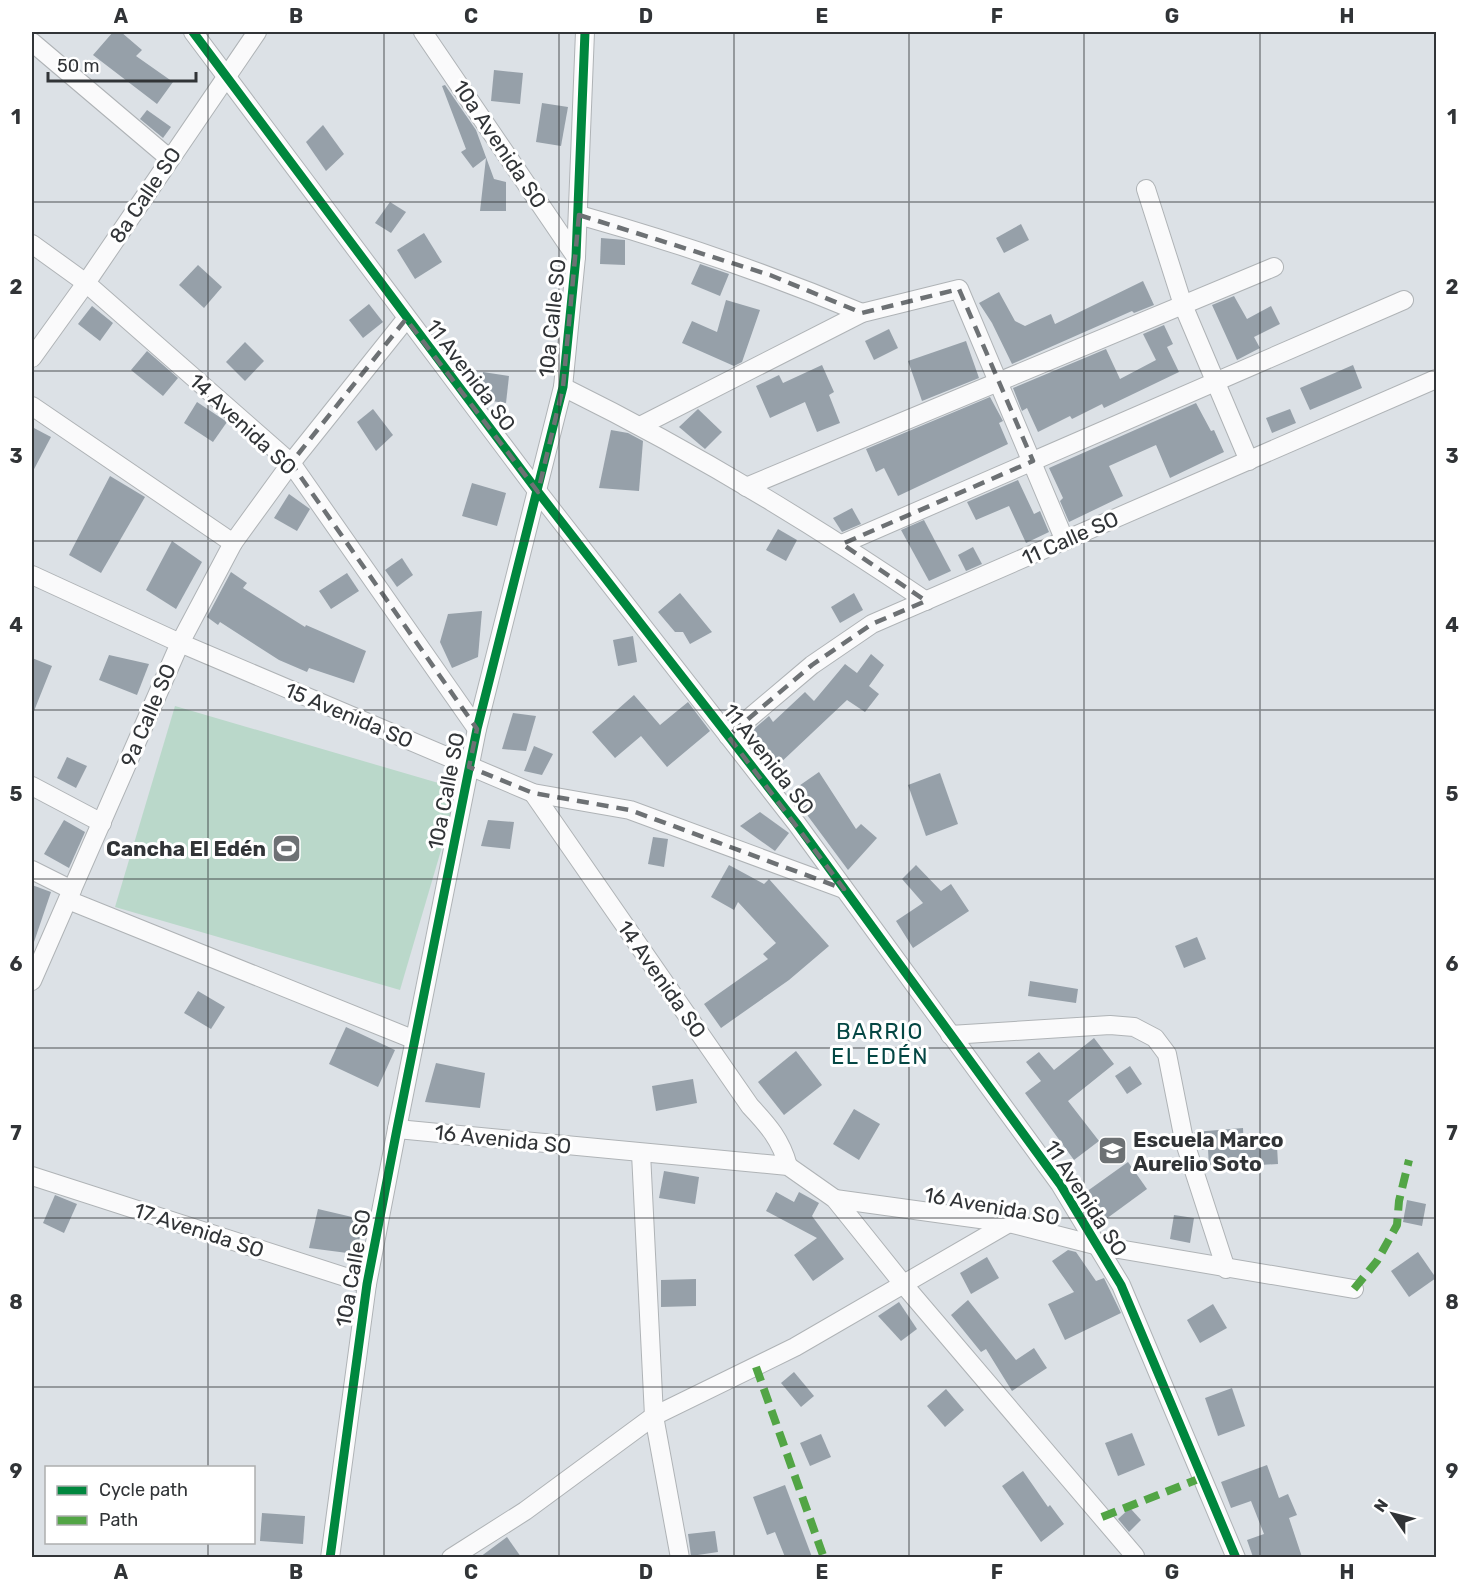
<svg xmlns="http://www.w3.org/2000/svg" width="1468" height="1589" viewBox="0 0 1468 1589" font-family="Rubik,sans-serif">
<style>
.green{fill:#bad8ca}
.building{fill:#96a0a9}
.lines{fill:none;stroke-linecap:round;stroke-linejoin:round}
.minor-casing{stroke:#afb3b6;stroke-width:20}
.minor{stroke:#fafafb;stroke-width:18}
.quiet{stroke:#52a545;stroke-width:8;stroke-dasharray:15 8;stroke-linecap:butt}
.cycleway-casing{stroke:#fff;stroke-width:13}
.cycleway{stroke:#00873e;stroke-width:9}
.marked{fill:none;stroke:#6d7174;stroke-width:4.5;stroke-dasharray:12 8;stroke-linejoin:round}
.grid{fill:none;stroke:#313437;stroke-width:1.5;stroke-opacity:0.55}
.labels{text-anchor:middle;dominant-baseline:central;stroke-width:6;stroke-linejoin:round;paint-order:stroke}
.street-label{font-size:21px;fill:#313437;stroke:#fff}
.poi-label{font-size:21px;font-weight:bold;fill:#313437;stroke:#fff;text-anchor:end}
.neighbourhood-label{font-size:22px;letter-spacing:1.5px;fill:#044744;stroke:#fff}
.neatline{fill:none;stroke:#313437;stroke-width:2}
.grid-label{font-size:20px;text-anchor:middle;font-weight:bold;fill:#313437}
</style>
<rect width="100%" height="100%" fill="#dce1e6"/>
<polygon class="green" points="175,706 459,789 400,990 115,907"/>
<g class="building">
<polygon points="113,32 121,32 142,50 136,56 173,82 157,104 93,55"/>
<polygon points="494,70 523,73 520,104 491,101"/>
<polygon points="445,85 476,130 494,179 506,182 506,211 480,211 486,158 473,168 461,152 466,149 442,86"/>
<polygon points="542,103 568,107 561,146 536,142"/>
<polygon points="147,110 171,127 163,138 140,119"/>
<polygon points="323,125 344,154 326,171 306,142"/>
<polygon points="390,202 406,212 391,233 375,223"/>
<polygon points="1021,224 1029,240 1004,253 996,238"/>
<polygon points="424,233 442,262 415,279 397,250"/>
<polygon points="601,238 625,240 625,265 600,264"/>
<polygon points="700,264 729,274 720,296 691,284"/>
<polygon points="198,265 222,287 204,308 179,285"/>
<polygon points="1143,281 1154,305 1134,313 1132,311 1012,364 992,323 979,303 999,292 1015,321 1025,326 1051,314 1055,324"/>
<polygon points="1234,296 1247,319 1271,306 1280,324 1254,337 1260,348 1237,360 1212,305"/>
<polygon points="726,300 760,310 742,362 734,366 682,343 692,321 717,332"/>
<polygon points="369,304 383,322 363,338 349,320"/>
<polygon points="92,306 113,323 100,341 78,324"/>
<polygon points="1164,325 1173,344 1167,347 1179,372 1104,408 1102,404 1072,419 1070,416 1038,432 1027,408 1022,411 1013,388 1106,349 1120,379 1156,360 1143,334"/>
<polygon points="889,329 898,348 874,360 865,341"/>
<polygon points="966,341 979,378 922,401 908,361"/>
<polygon points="245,342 264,361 245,381 226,362"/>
<polygon points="147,351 178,378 163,396 131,370"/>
<polygon points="822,365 834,392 829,395 840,423 817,432 805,402 770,418 756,386 779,375 783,383"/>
<polygon points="1353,365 1362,388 1310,410 1300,388"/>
<polygon points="483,372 509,376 506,403 483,400 480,396"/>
<polygon points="990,397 1003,421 999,423 1008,444 898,496 884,468 876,472 866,449"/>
<polygon points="197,402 227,422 213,442 184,423"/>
<polygon points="1196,403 1211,431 1214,430 1224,452 1170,478 1156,445 1109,466 1123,496 1069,522 1060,501 1063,498 1049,468"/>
<polygon points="373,409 393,435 376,451 357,422"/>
<polygon points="698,409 722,432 705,449 679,427"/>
<polygon points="1290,409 1296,423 1272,433 1266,418"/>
<polygon points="32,427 51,437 32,473"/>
<polygon points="611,430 628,433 643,441 639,491 599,488"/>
<polygon points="110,476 145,497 101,573 69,555"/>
<polygon points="1018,480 1034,514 1040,511 1049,532 1026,543 1009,506 976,520 967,502"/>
<polygon points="472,483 506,493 497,526 462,516"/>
<polygon points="289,494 310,509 297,531 274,518"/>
<polygon points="852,508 861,524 842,532 833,518"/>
<polygon points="924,520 951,571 929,581 901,530"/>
<polygon points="778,529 797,540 786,561 766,550"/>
<polygon points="172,541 202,562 176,609 146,590"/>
<polygon points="973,547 982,564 966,571 958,555"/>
<polygon points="402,558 413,575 397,587 385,570"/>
<polygon points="231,572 247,583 243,588 305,627 306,625 366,651 354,683 309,668 307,672 279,660 220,622 218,625 207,617"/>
<polygon points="347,573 359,591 331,609 319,591"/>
<polygon points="680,593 712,632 690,644 683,632 675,632 658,612"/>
<polygon points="854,593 863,610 840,623 831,607"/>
<polygon points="482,611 478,657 452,668 440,642 448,614"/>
<polygon points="633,636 637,662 618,666 613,640"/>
<polygon points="871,654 884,665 869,686 879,694 865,712 847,700 776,767 747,735 769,716 773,722 805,692 814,701 845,664 857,673"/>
<polygon points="109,655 149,664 137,695 99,680"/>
<polygon points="32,658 52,666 32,716"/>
<polygon points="634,695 660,725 688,702 710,731 667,767 641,736 615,758 592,732"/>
<polygon points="513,713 536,716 526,751 502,749"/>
<polygon points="534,746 553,754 542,775 524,771"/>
<polygon points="67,757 87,766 76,788 57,778"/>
<polygon points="819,772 856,829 861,824 877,838 848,870 793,796 793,790"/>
<polygon points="940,773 958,824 926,836 908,785"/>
<polygon points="760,812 789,833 775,851 740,826"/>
<polygon points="64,820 85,832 69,868 44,854"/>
<polygon points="488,820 514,822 510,849 481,846"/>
<polygon points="653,837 668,839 664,867 648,864"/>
<polygon points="729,865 764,884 769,879 829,946 789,980 721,1028 704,1004 768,959 763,954 776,943 738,902 734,910 711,897"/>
<polygon points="916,865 941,891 951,884 969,911 913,948 896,921 923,903 902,879"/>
<polygon points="32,885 51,892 34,942 32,941"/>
<polygon points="1197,937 1206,959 1184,968 1175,946"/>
<polygon points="1030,981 1078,989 1076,1003 1028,996"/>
<polygon points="198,991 225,1007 211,1029 184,1013"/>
<polygon points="346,1027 395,1050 378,1087 329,1064"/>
<polygon points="1094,1038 1114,1064 1068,1101 1099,1141 1074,1160 1025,1093 1041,1081 1026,1062 1039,1052 1054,1070"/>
<polygon points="796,1051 822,1085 784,1115 758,1082"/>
<polygon points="436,1063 485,1073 480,1108 425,1102"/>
<polygon points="1130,1066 1142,1084 1127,1094 1115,1076"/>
<polygon points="693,1079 697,1103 656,1111 652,1086"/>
<polygon points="854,1109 880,1124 859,1160 833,1144"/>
<polygon points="1243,1128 1244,1149 1277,1146 1278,1164 1209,1168 1208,1149 1199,1150 1194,1132"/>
<polygon points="1128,1162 1147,1189 1106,1219 1086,1192"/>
<polygon points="664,1171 699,1177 695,1204 659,1198"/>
<polygon points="776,1192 794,1202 799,1192 819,1203 812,1216 844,1259 813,1281 794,1255 817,1238 766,1211"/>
<polygon points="55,1195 77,1204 64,1233 43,1223"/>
<polygon points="1407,1200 1426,1204 1422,1226 1403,1222"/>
<polygon points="318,1209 365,1220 355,1254 309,1248"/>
<polygon points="1174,1215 1194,1218 1190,1243 1170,1239"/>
<polygon points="1068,1250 1076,1252 1096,1281 1104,1278 1121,1313 1065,1340 1048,1304 1074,1292 1052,1261"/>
<polygon points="1418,1252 1436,1278 1409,1297 1391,1271"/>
<polygon points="987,1257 999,1278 971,1294 960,1273"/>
<polygon points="696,1279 696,1306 661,1307 661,1280"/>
<polygon points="968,1300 1016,1360 1034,1348 1047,1368 1012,1391 986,1349 981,1352 951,1315"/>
<polygon points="899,1302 917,1329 901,1341 878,1316"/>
<polygon points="1213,1304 1227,1328 1200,1343 1187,1320"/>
<polygon points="794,1372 814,1396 801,1407 781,1383"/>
<polygon points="1232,1388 1245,1426 1218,1436 1205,1398"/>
<polygon points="946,1389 964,1410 945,1427 927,1406"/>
<polygon points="1132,1433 1145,1465 1118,1476 1105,1443"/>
<polygon points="821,1434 831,1457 810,1466 800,1443"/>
<polygon points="1267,1465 1279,1498 1288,1494 1297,1515 1289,1518 1302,1557 1253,1557 1247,1540 1264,1534 1251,1501 1231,1508 1221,1482"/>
<polygon points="1023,1471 1048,1507 1050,1505 1064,1524 1041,1542 1002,1486"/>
<polygon points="785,1485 812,1557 785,1557 775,1532 767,1535 753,1497"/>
<polygon points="1130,1508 1141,1520 1129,1532 1118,1519"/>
<polygon points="262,1513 305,1516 303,1544 260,1541"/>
<polygon points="715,1531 718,1552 691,1556 688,1534"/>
<polygon points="507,1537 521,1557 480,1557"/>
</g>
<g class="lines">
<defs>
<g id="minor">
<polyline points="193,32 538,492 797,824 1060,1184 1121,1285 1236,1558"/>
<polyline points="423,32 576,257"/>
<polyline points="32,42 170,159"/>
<polyline points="1146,189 1183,305 1249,461"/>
<path d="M579,215c97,27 190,59 283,98"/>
<polyline points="32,244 86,283 291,463 477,729"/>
<polyline points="32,358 86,283 257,32"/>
<path d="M563,387c126,62 247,135 363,214"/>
<polyline points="32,406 233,543"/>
<polyline points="642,425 862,313 959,289 1065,541"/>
<polyline points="746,487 1274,267"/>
<polyline points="842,544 1404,300"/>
<polyline points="32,575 180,643 533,793 630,810 844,889"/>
<polyline points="728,736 812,665 872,624 1436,379"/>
<polyline points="32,786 102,823"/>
<path d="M533,793l217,313c18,19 31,34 38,60"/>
<polyline points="32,870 72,890"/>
<polyline points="68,900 415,1040"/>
<polyline points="32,981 180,643 233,543 291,463 406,319"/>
<polyline points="950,1035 1110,1025 1134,1027 1155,1038 1167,1054 1184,1140 1226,1269"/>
<polyline points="397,1129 788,1166 835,1199 904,1285 1135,1556"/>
<polyline points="641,1153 654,1416 680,1558"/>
<polyline points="32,1176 367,1284"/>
<polyline points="835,1199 1009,1223 1095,1245 1354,1289"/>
<polyline points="330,1558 367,1284 397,1129 477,729 563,387 576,257 585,32"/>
<polyline points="451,1558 525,1511 654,1416 795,1347 1009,1223"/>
</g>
</defs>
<use href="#minor" class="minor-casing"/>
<use href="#minor" class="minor"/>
<g class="quiet">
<polyline points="1354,1289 1377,1261 1397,1225 1399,1201 1409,1160"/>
<polyline points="756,1367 824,1558"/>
<polyline points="1102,1517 1201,1478"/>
</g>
<defs>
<g id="cycleway">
<polyline points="193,32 538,492 797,824 1060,1184 1121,1285 1236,1558"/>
<polyline points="330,1558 367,1284 397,1129 477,729 563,387 576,257 585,32"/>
</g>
</defs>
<use href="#cycleway" class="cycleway-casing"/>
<use href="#cycleway" class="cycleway"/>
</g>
<path class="marked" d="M579,215l191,60 92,38 97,-24 74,172 -191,83 84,57 -54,23 -60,41 -84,71 116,153 -214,-79 -97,-17 -64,-26 8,-38 -186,-266 115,-144 132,173 25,-105z"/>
<path class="grid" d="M208,32v1436M384,32v1526M559,32v1526M734,32v1526M909,32v1526M1084,32v1526M1260,32v1526M32,202h1404M32,371h1404M32,541h1404M32,710h1404M32,879h1404M32,1048h1404M32,1218h1404M32,1387h1404M208,1542v16"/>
<defs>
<symbol id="stadium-square" viewBox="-11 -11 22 22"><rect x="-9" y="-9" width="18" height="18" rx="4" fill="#6d7174" stroke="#fff"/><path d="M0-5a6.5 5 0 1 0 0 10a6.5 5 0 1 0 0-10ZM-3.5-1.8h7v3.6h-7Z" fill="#fff"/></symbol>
<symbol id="school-square" viewBox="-11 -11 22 22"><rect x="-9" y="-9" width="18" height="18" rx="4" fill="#6d7174" stroke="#fff"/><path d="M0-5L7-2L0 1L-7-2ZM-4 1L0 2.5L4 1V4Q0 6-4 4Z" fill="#fff"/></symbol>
</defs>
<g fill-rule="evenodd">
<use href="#stadium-square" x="270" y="832" width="33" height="33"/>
<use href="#school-square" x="1096" y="1134" width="33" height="33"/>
</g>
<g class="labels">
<g class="street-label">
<text transform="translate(500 144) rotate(56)">10a Avenida SO</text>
<text transform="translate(145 195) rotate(-56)">8a Calle SO</text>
<text transform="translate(552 318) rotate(-84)">10a Calle SO</text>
<text transform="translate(471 375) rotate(53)">11 Avenida SO</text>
<text transform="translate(243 424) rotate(43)">14 Avenida SO</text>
<text transform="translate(1070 538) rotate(-24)">11 Calle SO</text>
<text transform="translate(148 715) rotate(-67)">9a Calle SO</text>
<text transform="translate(349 715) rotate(23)">15 Avenida SO</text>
<text transform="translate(769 759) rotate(52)">11 Avenida SO</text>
<text transform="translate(446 791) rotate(-79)">10a Calle SO</text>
<text transform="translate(662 979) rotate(55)">14 Avenida SO</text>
<text transform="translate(503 1139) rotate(6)">16 Avenida SO</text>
<text transform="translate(1086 1198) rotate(57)">11 Avenida SO</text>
<text transform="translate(992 1206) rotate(10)">16 Avenida SO</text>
<text transform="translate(199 1230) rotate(18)">17 Avenida SO</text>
<text transform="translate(353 1268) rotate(-80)">10a Calle SO</text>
</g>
<g class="poi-label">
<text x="266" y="848">Cancha El Edén</text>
<text x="1133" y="1139" text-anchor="start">Escuela Marco<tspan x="1133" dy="24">Aurelio Soto</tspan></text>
</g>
<g class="neighbourhood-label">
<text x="880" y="1031">BARRIO<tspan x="880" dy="25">EL EDÉN</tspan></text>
</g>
</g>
<rect width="1468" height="1589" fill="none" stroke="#ffffff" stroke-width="66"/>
<rect x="45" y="1466" width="210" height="78" fill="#ffffff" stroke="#adaeaf" stroke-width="1.5"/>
<rect x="57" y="1486" width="30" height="9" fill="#00873e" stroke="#adaeaf" stroke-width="1.5"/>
<text x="99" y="1496" font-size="18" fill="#313437">Cycle path</text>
<rect x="57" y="1516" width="30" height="9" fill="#52a545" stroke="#adaeaf" stroke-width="1.5"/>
<text x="99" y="1526" font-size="18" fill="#313437">Path</text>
<g transform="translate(1393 1514) rotate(305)" stroke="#ffffff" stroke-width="4.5" paint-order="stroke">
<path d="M0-4.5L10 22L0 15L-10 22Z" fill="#313437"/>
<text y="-9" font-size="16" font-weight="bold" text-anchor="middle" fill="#313437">N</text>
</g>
<path d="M48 72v9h148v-9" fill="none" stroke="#313437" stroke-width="3"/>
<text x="57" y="72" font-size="18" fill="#313437" stroke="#ffffff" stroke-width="4.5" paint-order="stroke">50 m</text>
<rect x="33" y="33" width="1402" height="1523" class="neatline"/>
<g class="grid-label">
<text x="121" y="23">A</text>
<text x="296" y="23">B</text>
<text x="471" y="23">C</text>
<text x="646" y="23">D</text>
<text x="822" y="23">E</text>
<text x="997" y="23">F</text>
<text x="1172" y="23">G</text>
<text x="1347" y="23">H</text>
<text x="16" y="124">1</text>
<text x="1452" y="124">1</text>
<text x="16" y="294">2</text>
<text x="1452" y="294">2</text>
<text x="16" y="463">3</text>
<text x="1452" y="463">3</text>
<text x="16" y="632">4</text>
<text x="1452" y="632">4</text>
<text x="16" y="801">5</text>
<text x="1452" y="801">5</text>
<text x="16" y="971">6</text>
<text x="1452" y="971">6</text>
<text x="16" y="1140">7</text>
<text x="1452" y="1140">7</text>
<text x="16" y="1309">8</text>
<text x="1452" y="1309">8</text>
<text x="16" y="1478">9</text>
<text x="1452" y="1478">9</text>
<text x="121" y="1579">A</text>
<text x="296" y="1579">B</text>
<text x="471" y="1579">C</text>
<text x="646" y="1579">D</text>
<text x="822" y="1579">E</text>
<text x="997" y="1579">F</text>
<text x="1172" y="1579">G</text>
<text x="1347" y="1579">H</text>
</g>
</svg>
